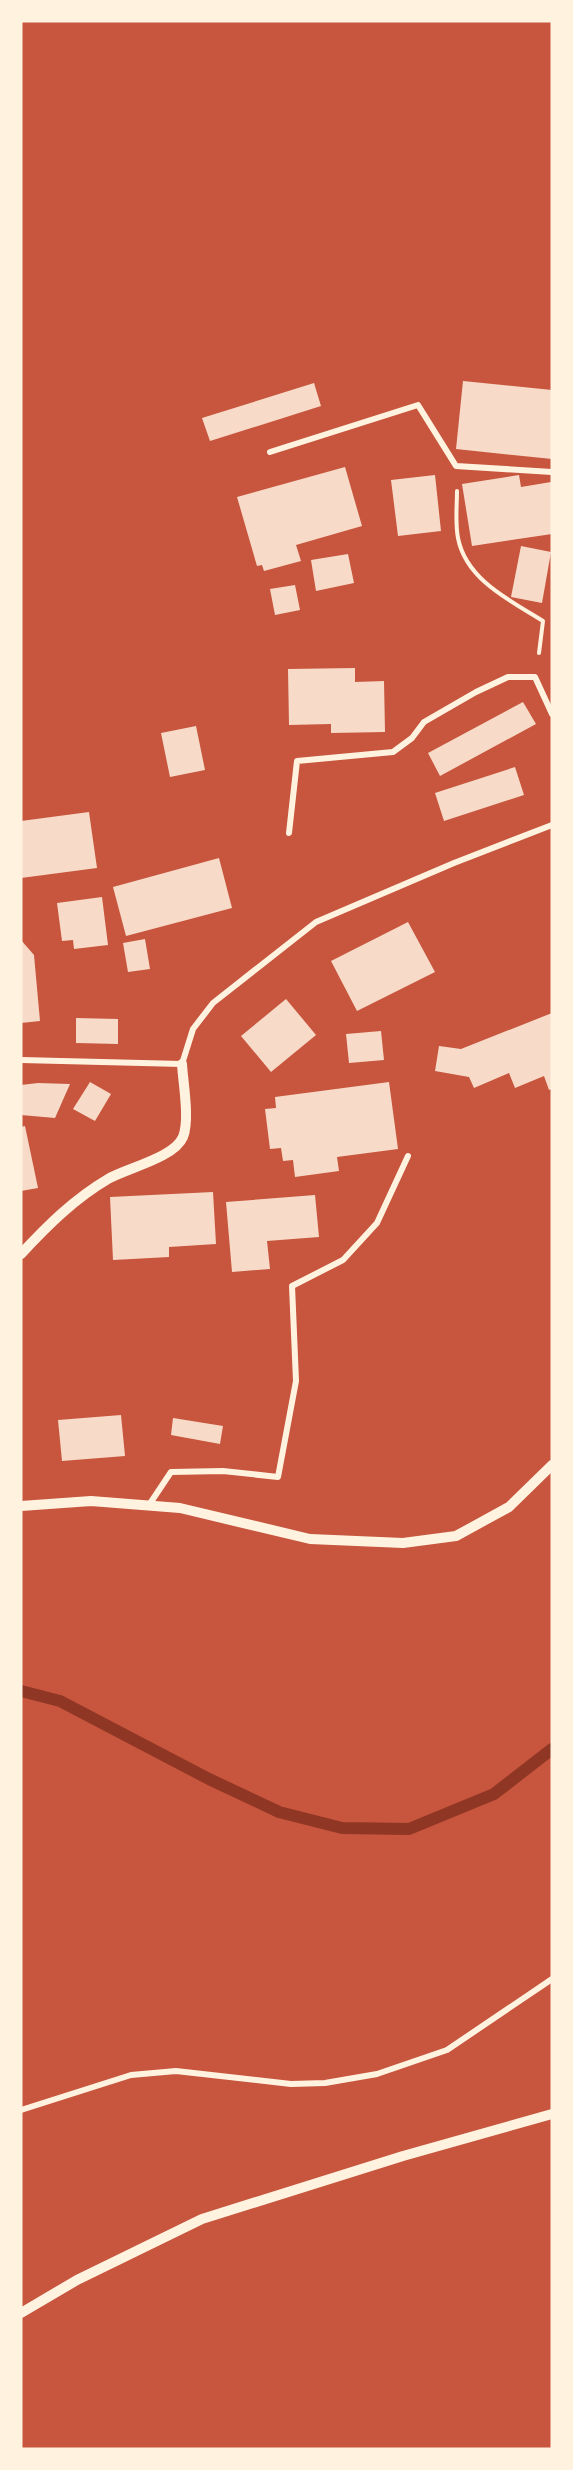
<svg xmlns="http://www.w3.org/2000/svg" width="573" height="2470" viewBox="0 0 573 2470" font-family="Barlow,sans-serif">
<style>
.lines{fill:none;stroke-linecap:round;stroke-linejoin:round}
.stream{stroke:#8f3625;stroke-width:12}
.building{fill:#f7dbc8}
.path{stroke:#fff3e0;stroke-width:4}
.minor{stroke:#fff3e0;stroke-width:6}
.tertiary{stroke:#fff3e0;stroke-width:10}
</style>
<rect width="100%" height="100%" fill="#c8553d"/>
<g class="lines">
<polyline class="stream" points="21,1691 60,1701 209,1779 279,1812 342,1828 409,1829 494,1794 552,1749"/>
</g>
<g class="building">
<polygon points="463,381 552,390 552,459 456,449"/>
<polygon points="314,383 321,406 210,441 202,418"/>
<polygon points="345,467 362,526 296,545 301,561 264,571 262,565 257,566 237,497"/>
<polygon points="435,475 441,531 398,536 391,480"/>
<polygon points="519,475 521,487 551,482 552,534 472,546 462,484"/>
<polygon points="521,546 551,552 542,603 511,597"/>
<polygon points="348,554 354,583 316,591 311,560"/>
<polygon points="295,585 300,610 275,615 270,589"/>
<polygon points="355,668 355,682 384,681 385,732 331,733 331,724 289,725 288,669"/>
<polygon points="523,702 536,724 440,776 428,753"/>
<polygon points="196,726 205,770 170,777 161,733"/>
<polygon points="515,767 524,795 444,821 435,793"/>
<polygon points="89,812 97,868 21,878 21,821"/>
<polygon points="219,858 232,908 126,936 113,887"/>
<polygon points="102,897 108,945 74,949 73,940 62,941 57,903"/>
<polygon points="408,922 435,972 357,1011 331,961"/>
<polygon points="145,939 150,969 128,972 123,943"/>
<polygon points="21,940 34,955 40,1021 21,1023"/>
<polygon points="286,999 316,1035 271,1072 241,1036"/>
<polygon points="552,1013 552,1089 549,1090 544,1076 515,1088 509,1073 474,1088 469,1077 435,1071 439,1046 461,1049"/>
<polygon points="76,1018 118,1019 118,1044 76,1043"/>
<polygon points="381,1031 384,1060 349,1063 346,1034"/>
<polygon points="90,1082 111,1094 95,1121 73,1109"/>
<polygon points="389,1082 398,1149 337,1157 339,1171 295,1177 293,1160 283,1161 281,1148 270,1149 265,1109 276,1108 275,1097"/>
<polygon points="38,1083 70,1084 55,1118 21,1115 21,1085"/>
<polygon points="25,1126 38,1188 21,1191 21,1127"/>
<polygon points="213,1192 216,1244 169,1247 169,1257 113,1260 110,1197"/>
<polygon points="315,1195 319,1237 267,1241 270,1269 232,1272 226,1202"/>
<polygon points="121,1415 125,1456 62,1461 58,1420"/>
<polygon points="173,1418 223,1426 220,1444 171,1435"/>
</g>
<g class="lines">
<path class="path" d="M457,491c0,15 -2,32 1,47 8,42 53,63 85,83l-4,32"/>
<g class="minor">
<polyline points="270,452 418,405 456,466 552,472"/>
<polyline points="289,833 297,761 393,752 412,738 424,722 476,692 508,677 535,677 552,714"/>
<polyline points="21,1060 182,1064 193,1029 213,1003 316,922 454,863 552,825"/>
<polyline points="149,1505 171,1472 223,1471 278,1477 296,1381 292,1286 343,1260 377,1223 408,1156"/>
<polyline points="21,2110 131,2075 176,2071 291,2084 325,2083 377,2074 447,2050 552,1979"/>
</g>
<g class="tertiary">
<path d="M21,1254c26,-28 53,-55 87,-75 19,-11 66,-21 75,-42 7,-18 0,-54 -1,-73"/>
<polyline points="21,1506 91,1501 180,1508 310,1539 403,1543 456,1536 509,1507 552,1465"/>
<polyline points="21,2313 77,2280 202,2219 403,2156 552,2114"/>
</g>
</g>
<rect width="573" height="2470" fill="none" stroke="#fff3e0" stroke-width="45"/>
</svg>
